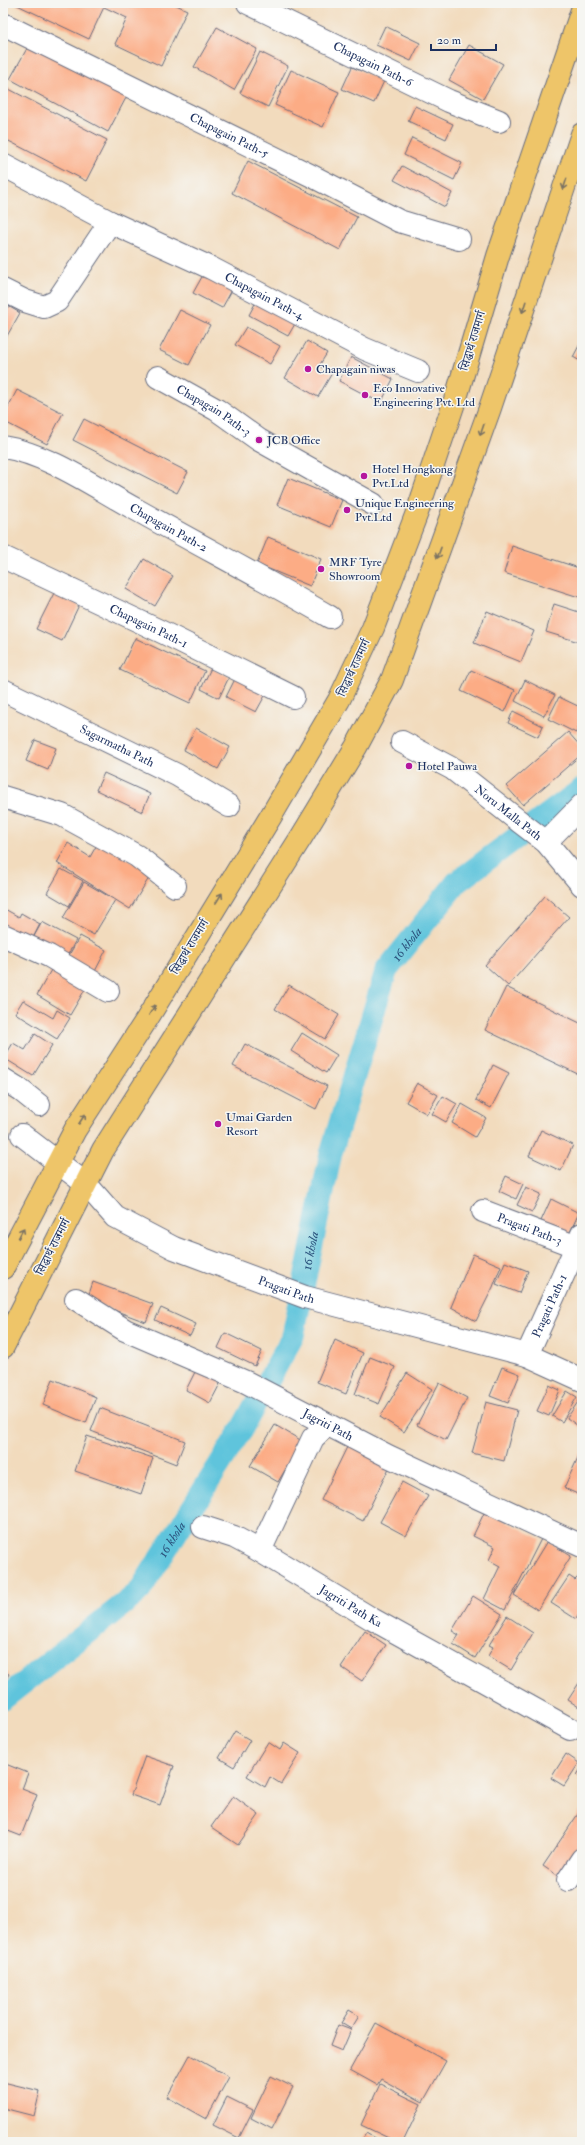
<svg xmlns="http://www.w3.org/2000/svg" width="585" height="2145" viewBox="0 0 585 2145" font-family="'IM FELL Double Pica','Noto Serif Devanagari',serif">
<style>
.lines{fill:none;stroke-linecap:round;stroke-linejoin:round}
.canal{stroke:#5ec4dc;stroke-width:23}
.building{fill:#fcac85}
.street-casing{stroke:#666b7f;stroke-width:24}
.highway-casing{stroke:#666b7f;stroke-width:24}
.street{stroke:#fff;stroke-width:22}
.highway{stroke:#eec569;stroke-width:22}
.oneway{stroke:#7a7263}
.poi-dot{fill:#b5179e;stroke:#f6f6f2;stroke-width:1.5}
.labels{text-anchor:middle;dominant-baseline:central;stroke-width:3;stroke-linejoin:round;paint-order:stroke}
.street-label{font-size:12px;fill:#1b2f5e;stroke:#f6f6f2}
.poi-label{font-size:12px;fill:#1b2f5e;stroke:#f6f6f2;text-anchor:start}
.water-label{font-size:13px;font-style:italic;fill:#2c547e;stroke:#f6f6f2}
</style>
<rect width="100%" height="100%" fill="#f6f6f2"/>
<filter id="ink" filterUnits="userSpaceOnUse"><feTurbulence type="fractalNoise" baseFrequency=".025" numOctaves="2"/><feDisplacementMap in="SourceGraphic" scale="8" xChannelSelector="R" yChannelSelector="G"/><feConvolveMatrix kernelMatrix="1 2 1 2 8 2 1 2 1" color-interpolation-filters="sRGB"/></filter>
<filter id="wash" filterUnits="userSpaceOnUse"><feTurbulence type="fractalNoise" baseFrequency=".012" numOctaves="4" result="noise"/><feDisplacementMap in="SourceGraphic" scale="16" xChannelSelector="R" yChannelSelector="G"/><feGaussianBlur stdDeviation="0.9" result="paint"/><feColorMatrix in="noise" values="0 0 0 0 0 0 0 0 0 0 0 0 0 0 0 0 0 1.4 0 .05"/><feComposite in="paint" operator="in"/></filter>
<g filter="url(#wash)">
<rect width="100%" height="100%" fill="#f2dbbd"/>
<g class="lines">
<path class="canal" id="s1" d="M3,1699l136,-107 101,-160 53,-96 38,-183 55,-182 71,-89 125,-93"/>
</g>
<g id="blocks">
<g class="building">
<polygon points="13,3 172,3 187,10 161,66 115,44 127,18 104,7 89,39"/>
<polygon points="385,26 420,43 411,61 376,45"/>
<polygon points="217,27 257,49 234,90 194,67"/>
<polygon points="30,43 127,96 108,132 10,79"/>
<polygon points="469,45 503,64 483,99 449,80"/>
<polygon points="260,52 288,66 268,107 240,93"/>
<polygon points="352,67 384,81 374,103 342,89"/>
<polygon points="291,70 339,92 323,127 275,105"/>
<polygon points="7,88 107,140 86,181 3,138 3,95"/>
<polygon points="415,106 453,124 446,139 408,121"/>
<polygon points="412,138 462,163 454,180 404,155"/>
<polygon points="248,161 357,217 340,250 232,193"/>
<polygon points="402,166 452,193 445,207 394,180"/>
<polygon points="203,275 232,290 222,308 193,293"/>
<polygon points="259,296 299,317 288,336 249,315"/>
<polygon points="3,303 20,313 3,343"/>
<polygon points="180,310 210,325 189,365 159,350"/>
<polygon points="246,327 280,346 270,364 235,345"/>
<polygon points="582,340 582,362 573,357"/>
<polygon points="307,341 327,353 319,366 332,373 318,397 285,378"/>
<polygon points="351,357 393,379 381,403 339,381"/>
<polygon points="17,390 63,413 47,444 3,421 3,417"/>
<polygon points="84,419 188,472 177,493 73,440"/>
<polygon points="288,478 342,500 331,527 277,505"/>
<polygon points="268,537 321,559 310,586 257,564"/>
<polygon points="512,546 582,569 582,598 504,573"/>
<polygon points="144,559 173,576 155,606 126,589"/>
<polygon points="54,593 79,605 62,641 36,629"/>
<polygon points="554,604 582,613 582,643 546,632"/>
<polygon points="487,611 534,631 521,662 474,643"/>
<polygon points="135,638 205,671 190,703 120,670"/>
<polygon points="211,668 229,677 219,698 201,689"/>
<polygon points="471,670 515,690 505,712 461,691"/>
<polygon points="237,675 268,690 256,712 226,697"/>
<polygon points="525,680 555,695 544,716 515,701"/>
<polygon points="559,697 582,708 582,720 576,733 548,719"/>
<polygon points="513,711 543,726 538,737 508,723"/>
<polygon points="196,728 230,747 218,769 184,750"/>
<polygon points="568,732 582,748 582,754 523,805 506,786"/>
<polygon points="35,740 56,748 48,770 26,761"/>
<polygon points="104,773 150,794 142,812 96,790"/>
<polygon points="99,841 152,873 130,909 57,863 68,843 90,857"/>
<polygon points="61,869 83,881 69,906 47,893"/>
<polygon points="84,882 115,900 94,935 63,918"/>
<polygon points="545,896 569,917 508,986 485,965"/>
<polygon points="3,908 19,917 21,913 40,924 33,938 42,922 76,940 66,958 3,930"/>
<polygon points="80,936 106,950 92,977 65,962"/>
<polygon points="56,961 90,981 70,1015 37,995"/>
<polygon points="289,985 339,1015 325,1039 275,1009"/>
<polygon points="506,987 582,1024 582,1076 485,1030"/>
<polygon points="23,1000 53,1018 57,1010 70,1018 57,1039 15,1013"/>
<polygon points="302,1033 337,1055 326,1073 291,1051"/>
<polygon points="35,1034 52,1045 33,1076 4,1058 13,1043 25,1050"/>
<polygon points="245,1044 327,1086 316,1109 233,1066"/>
<polygon points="493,1065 509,1073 491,1108 476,1100"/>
<polygon points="417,1083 438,1095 427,1114 406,1102"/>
<polygon points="443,1096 457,1104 446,1122 432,1114"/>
<polygon points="462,1104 486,1118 475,1137 452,1123"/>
<polygon points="541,1130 573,1145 561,1171 529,1156"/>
<polygon points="506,1176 523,1184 516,1199 499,1191"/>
<polygon points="526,1187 541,1194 532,1212 517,1205"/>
<polygon points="551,1199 579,1213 569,1234 541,1221"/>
<polygon points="473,1254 501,1266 493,1287 476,1321 451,1307"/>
<polygon points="505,1262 528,1271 519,1293 496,1284"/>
<polygon points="93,1282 153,1304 146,1322 87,1300"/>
<polygon points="161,1308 196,1324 190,1336 155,1320"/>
<polygon points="225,1333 262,1351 255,1366 218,1348"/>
<polygon points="335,1340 363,1353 346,1394 317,1382"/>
<polygon points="370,1357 395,1367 379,1404 355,1394"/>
<polygon points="502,1367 520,1374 508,1403 490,1396"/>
<polygon points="197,1368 222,1380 210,1403 186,1390"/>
<polygon points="407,1373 432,1389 404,1432 380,1417"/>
<polygon points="53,1379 96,1397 86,1423 43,1405"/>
<polygon points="439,1383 467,1398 446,1440 417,1425"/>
<polygon points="549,1385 560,1390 549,1416 537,1411"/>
<polygon points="567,1391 577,1397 562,1422 552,1416"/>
<polygon points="582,1396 582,1427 581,1428 567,1418"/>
<polygon points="486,1402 517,1410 504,1461 472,1453"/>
<polygon points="100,1408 185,1441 176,1464 91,1431"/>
<polygon points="275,1425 302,1441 278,1482 250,1466"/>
<polygon points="87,1436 153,1458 141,1494 75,1471"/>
<polygon points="349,1443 391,1464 363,1521 321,1500"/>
<polygon points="580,1453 582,1453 582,1496 564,1488"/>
<polygon points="402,1482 428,1496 406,1536 380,1522"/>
<polygon points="485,1511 541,1539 505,1610 484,1599 500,1566 489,1560 495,1547 473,1536"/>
<polygon points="547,1541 571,1556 538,1610 514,1595"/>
<polygon points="569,1576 575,1580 579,1576 582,1578 582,1610 576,1619 551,1603"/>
<polygon points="473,1596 502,1614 475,1658 453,1644 459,1635 452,1631"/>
<polygon points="507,1616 533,1633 511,1670 488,1656 493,1647 489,1645"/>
<polygon points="365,1631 386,1645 362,1681 341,1667"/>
<polygon points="3,1670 9,1674 3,1684"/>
<polygon points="579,1683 582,1685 582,1709 568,1700"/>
<polygon points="235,1731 250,1740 234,1767 219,1758"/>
<polygon points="268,1742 280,1750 284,1743 300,1753 281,1784 270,1777 265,1787 247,1776"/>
<polygon points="566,1754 579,1763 564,1786 551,1778"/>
<polygon points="145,1756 174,1766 160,1805 131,1795"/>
<polygon points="3,1763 28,1773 22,1789 37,1795 21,1836 3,1829"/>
<polygon points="582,1767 582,1779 577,1775"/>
<polygon points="233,1796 259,1815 238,1845 211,1827"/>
<polygon points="582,1808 582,1842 559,1877 543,1866"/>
<polygon points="349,2010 359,2016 351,2029 341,2023"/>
<polygon points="376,2023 446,2061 423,2102 381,2079 377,2085 350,2070"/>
<polygon points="338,2025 351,2030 342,2051 330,2046"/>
<polygon points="190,2055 229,2077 206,2119 167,2097"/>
<polygon points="271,2076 293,2087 272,2129 251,2118"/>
<polygon points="3,2082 40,2091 34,2116 3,2108"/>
<polygon points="380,2084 421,2104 403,2142 397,2142 361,2125"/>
<polygon points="227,2097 253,2110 239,2138 213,2125"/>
<polygon points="366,2133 381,2142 361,2142"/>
</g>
</g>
</g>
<g filter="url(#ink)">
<use href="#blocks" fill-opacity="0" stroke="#666b7f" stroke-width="1"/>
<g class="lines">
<defs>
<g id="street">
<path id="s2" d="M248,3l201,98 50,20"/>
<path id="s3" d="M3,24l309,152 87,45 60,18"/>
<polyline points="3,165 110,222"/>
<path id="s4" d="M3,290l22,11 19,6 13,-6 53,-79 101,46 154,81 53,22"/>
<path id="s5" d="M158,377l59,33 42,30 114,64"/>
<path id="s6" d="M3,447c46,7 93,41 134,63 64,36 129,70 193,107"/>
<path id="s7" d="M3,557l161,76 129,64"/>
<path id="s8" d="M3,690l174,85 52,31"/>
<path id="s9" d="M402,742l51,27 67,53 26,20 36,43"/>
<polyline points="3,797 62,815 137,856 175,886"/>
<polyline points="546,842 582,805"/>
<polyline points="3,935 49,956 108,991"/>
<polyline points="3,1079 19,1089 39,1105"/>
<path id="s10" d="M22,1135l64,49 29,33 59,31 131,49 222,58 55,25"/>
<path id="s11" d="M483,1211l94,36"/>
<path id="s12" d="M76,1299l49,31 121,52 142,74 194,90"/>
<path id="s13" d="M527,1355l55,-121"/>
<path id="s14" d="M327,1425l-14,13 -53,113 112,68 198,110"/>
<polyline points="203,1527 234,1537 260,1551"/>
<polyline points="568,1880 582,1859"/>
</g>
<g id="highway">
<polyline points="3,1268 75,1130 147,1019 271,816 339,700 373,628 418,510 458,391 498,256 582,10"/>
<polyline points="3,1347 103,1150 302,836 356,747 392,680 490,408 582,134"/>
</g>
</defs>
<use href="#street" class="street-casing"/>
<use href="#highway" class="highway-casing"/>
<use href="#street" class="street"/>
<use href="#highway" class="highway"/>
</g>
<defs><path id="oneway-shaft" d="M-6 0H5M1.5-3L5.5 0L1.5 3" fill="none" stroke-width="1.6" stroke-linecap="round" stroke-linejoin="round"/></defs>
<g class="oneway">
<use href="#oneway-shaft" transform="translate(565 184) rotate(108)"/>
<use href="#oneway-shaft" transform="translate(524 307) rotate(108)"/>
<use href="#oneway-shaft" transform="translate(482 430) rotate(109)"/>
<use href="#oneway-shaft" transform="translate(439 553) rotate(110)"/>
<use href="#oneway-shaft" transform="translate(219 898) rotate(-58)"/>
<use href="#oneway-shaft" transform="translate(152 1010) rotate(-59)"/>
<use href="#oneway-shaft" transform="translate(82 1119) rotate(-57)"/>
<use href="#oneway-shaft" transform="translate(21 1233) rotate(-63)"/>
</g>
</g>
<g class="poi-dot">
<circle cx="308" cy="369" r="4"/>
<circle cx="365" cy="395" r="4"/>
<circle cx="259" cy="440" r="4"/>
<circle cx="364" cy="476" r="4"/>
<circle cx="347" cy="510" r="4"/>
<circle cx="321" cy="569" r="4"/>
<circle cx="409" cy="766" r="4"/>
<circle cx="218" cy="1124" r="4"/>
</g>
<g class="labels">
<g class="street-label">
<text stroke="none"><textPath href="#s2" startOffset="139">Chapagain Path-6</textPath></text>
<text stroke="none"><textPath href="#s3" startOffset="252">Chapagain Path-5</textPath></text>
<text stroke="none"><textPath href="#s4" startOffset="325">Chapagain Path-4</textPath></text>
<text transform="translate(473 341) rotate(-73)">सिद्धार्थ राजमार्ग</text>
<text stroke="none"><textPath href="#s5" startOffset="65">Chapagain Path-3</textPath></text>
<text stroke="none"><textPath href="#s6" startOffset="185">Chapagain Path-2</textPath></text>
<text stroke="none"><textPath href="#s7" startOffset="161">Chapagain Path-1</textPath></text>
<text transform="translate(354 668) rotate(-65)">सिद्धार्थ राजमार्ग</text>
<text stroke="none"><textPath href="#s8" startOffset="127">Sagarmatha Path</textPath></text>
<text stroke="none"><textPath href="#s9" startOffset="128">Noru Malla Path</textPath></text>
<text transform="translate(190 947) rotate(-59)">सिद्धार्थ राजमार्ग</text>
<text stroke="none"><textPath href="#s11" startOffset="50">Pragati Path-3</textPath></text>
<text transform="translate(53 1247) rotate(-63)">सिद्धार्थ राजमार्ग</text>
<text stroke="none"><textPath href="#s10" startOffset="311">Pragati Path</textPath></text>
<text stroke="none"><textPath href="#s13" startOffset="54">Pragati Path-1</textPath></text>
<text stroke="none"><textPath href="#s12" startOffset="282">Jagriti Path</textPath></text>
<text stroke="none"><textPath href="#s14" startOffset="250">Jagriti Path Ka</textPath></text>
</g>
<g class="poi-label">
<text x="316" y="369">Chapagain niwas</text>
<text x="373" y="388">Eco Innovative<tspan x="373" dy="14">Engineering Pvt. Ltd</tspan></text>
<text x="267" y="440">JCB Office</text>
<text x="372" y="469">Hotel Hongkong<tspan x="372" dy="14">Pvt.Ltd</tspan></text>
<text x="355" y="503">Unique Engineering<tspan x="355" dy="14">Pvt.Ltd</tspan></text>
<text x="329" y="562">MRF Tyre<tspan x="329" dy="14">Showroom</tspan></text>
<text x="417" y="766">Hotel Pauwa</text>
<text x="226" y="1117">Umai Garden<tspan x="226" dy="14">Resort</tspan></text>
</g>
<g class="water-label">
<text stroke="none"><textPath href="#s1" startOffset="883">16 khola</textPath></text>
<text stroke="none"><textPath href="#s1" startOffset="559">16 khola</textPath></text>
<text stroke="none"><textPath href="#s1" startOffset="235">16 khola</textPath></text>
</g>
</g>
<rect width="585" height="2145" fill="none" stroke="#f6f6f2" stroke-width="16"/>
<path d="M431 44v6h65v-6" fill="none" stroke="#1b2f5e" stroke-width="2"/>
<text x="437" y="44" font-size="12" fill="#1b2f5e" stroke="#f6f6f2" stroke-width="3" paint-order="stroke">20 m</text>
</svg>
